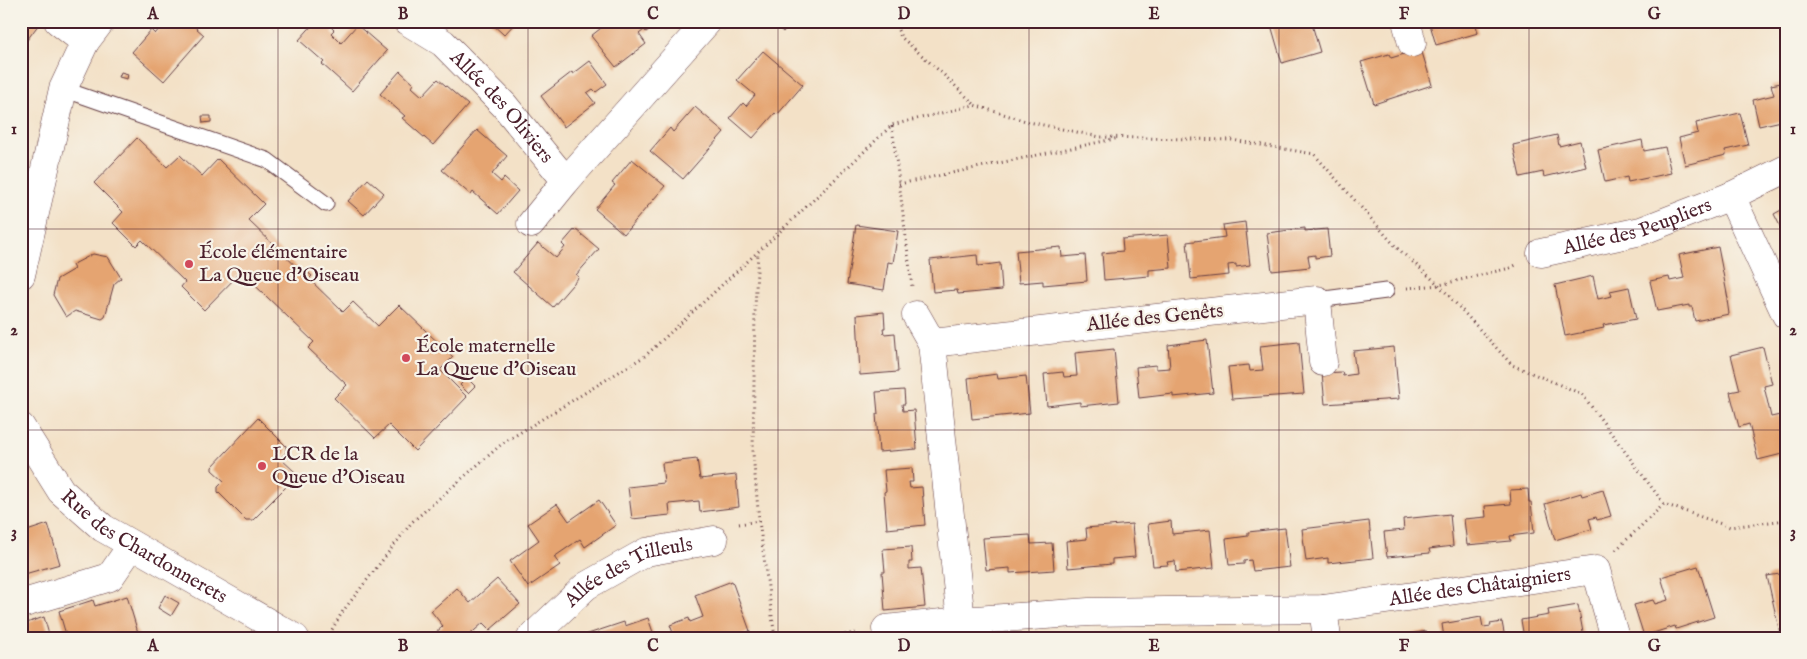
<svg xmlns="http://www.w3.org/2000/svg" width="1807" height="659" viewBox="0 0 1807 659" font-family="'IM FELL English',serif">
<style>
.building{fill:#e5a471}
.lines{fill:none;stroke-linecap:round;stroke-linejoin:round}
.service-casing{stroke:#633c42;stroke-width:17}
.minor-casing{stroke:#633c42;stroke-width:29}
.path{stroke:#633c42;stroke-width:3;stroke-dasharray:1 4;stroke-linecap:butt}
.service{stroke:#fff;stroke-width:15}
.minor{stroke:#fff;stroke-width:28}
.grid{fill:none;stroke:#4a1f2b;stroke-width:1;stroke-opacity:0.55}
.poi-dot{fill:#d1495b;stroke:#f7f3e8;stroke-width:2}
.labels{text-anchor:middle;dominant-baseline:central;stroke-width:4.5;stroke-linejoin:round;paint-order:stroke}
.street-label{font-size:20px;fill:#4a1f2b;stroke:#f7f3e8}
.poi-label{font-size:20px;fill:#4a1f2b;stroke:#f7f3e8;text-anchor:start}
.neatline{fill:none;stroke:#4a1f2b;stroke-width:2}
.grid-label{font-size:16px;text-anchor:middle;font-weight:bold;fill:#4a1f2b}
</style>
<rect width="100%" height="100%" fill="#f7f3e8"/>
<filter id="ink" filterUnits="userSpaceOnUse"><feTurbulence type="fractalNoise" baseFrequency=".02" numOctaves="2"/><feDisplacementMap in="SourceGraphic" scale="10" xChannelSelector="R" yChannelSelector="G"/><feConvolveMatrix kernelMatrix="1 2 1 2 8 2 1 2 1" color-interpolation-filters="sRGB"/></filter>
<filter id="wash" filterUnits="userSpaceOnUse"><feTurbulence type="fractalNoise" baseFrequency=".0096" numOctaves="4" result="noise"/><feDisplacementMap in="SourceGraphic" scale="20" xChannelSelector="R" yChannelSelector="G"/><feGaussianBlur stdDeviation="1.12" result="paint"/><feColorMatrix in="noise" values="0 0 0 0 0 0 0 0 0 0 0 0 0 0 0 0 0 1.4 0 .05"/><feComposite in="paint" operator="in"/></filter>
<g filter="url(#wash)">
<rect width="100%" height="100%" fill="#f3e1c7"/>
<g id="blocks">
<g class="building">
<polygon points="21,21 35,21 39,24 21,48"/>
<polygon points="166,21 188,21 204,35 164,81 132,52 151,30 155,34"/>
<polygon points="316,21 325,21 334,30 331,33 341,43 357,25 387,51 352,91 322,64 324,62 299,40"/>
<polygon points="489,21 517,21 504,35"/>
<polygon points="610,21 657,21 658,23 646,32 644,30 639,34 646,44 616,67 591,36"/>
<polygon points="771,21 793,21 783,32"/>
<polygon points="1273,21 1311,21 1320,52 1282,63 1271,25 1274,24"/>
<polygon points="1429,21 1475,21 1478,33 1436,45"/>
<polygon points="1421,49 1432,85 1374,104 1361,62 1389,54 1391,58"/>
<polygon points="763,51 803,85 777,115 775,113 753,138 730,118 743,103 746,106 755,95 737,80"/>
<polygon points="590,61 607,84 596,92 593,89 587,93 595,103 564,127 541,96 572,72 573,74"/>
<polygon points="400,71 414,84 412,87 422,96 438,79 468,105 433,145 402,118 405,116 380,94"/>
<polygon points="121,72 128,74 127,79 119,77"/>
<polygon points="1786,82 1786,120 1759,126 1753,100 1774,95 1771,85"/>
<polygon points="695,107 724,132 683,179 650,151 670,128 673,132"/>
<polygon points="1740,113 1748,145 1725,150 1726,155 1685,165 1679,138 1698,133 1696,123"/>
<polygon points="202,116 211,116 211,122 203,123"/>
<polygon points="477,130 507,156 492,174 501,182 504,178 518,191 498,214 473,192 471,195 442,170"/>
<polygon points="1557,135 1559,146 1580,141 1586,167 1544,177 1543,172 1520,177 1513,145"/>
<polygon points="137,138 167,167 180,155 202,176 218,159 264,204 248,220 303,273 306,271 312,276 309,279 343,312 353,302 378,326 399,305 453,357 440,370 467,397 415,451 389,425 375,438 334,398 347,385 308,348 314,342 241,272 204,310 181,287 185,282 142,240 136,246 113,223 123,212 94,183"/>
<polygon points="1642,140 1644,151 1665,147 1671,173 1628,182 1627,177 1605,182 1598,150"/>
<polygon points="632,159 665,186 624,234 595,209 615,185 612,183"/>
<polygon points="368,179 384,193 364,215 348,201"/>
<polygon points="1785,208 1786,210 1786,238 1774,214"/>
<polygon points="1245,222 1250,265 1236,267 1236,264 1228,265 1229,275 1191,279 1187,242 1225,237 1223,225"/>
<polygon points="856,225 898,231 893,263 888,262 884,290 847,284"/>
<polygon points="1305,228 1305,231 1327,229 1330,256 1315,258 1315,255 1308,256 1310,267 1272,271 1267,233"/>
<polygon points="575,229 599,249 576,275 579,277 553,307 513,272 538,243 556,258 565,247 562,244"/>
<polygon points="1168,235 1171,268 1149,270 1149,276 1104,280 1102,253 1123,251 1122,239"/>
<polygon points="1061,247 1062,257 1085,255 1087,281 1043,285 1043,281 1019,283 1016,251"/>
<polygon points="1718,247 1728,299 1727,300 1729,314 1695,321 1692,307 1689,307 1689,305 1657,311 1650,281 1669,277 1670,281 1684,278 1679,255"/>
<polygon points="93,254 108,257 121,278 114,284 105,317 102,319 75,311 66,317 53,295 57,279 74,269 72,265"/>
<polygon points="977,255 978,266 1000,263 1002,290 958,294 957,290 933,292 930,260"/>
<polygon points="1593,276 1598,299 1612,296 1610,291 1629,287 1636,319 1603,325 1604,328 1565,336 1555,285"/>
<polygon points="884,312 885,328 883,328 884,334 895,333 898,372 860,375 857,315"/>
<polygon points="1207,340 1213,393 1173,397 1173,394 1139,398 1136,367 1156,365 1156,369 1170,368 1168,345"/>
<polygon points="1299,342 1304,394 1232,399 1228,367 1249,365 1250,371 1263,370 1260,346"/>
<polygon points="1394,347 1399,399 1325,404 1322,373 1342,372 1343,376 1356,374 1353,351"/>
<polygon points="1763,347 1772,384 1764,386 1771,417 1780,415 1786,436 1786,453 1758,460 1749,424 1739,427 1730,392 1740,390 1731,355"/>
<polygon points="1114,349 1119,402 1080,406 1080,402 1047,406 1044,374 1063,372 1064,377 1077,376 1075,353"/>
<polygon points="997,374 998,379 1026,376 1030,413 972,419 968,378"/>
<polygon points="467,378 475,386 468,393 460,385"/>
<polygon points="904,390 905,404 902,404 903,411 914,410 917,449 879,452 876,414 878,414 876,392"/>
<polygon points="258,418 286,446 286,453 280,458 295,472 294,479 253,520 246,520 218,492 218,487 224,481 212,470 212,467"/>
<polygon points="697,459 700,479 736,475 739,507 700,512 699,501 669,504 670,515 632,519 628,487 664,483 662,463"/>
<polygon points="912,468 913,482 909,482 910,488 922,487 925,525 887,529 884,492 886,491 884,470"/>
<polygon points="1528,489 1529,502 1531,502 1534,533 1510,536 1511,541 1467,545 1464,519 1486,517 1485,506 1511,504 1510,490"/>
<polygon points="1603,490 1611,516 1597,520 1596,517 1589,519 1592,529 1555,540 1545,504 1581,493 1582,496"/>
<polygon points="599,500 616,525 585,547 580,539 554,557 560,565 528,587 510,561 539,540 528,524 557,504 569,521"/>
<polygon points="1450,514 1453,546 1429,549 1430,553 1387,557 1384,532 1404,530 1403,519"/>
<polygon points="1171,521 1172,534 1210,530 1214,568 1176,572 1175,561 1167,562 1168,565 1153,566 1148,524"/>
<polygon points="1369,521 1373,558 1328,563 1328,558 1306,561 1302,529"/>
<polygon points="48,524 60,564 21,575 21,533"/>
<polygon points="1132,524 1135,557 1112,559 1112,564 1068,568 1066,541 1087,539 1086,528"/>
<polygon points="1285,528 1290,567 1253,571 1251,560 1244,561 1244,564 1229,565 1226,539 1248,536 1248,532"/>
<polygon points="1030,535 1031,544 1052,543 1054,570 1010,573 1010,568 986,570 983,538"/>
<polygon points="911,547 912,562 909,562 909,569 921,568 925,607 885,611 882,572 885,572 883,549"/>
<polygon points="1698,566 1714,617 1676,629 1675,626 1644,636 1634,605 1653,600 1655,604 1668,600 1661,577"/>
<polygon points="1786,573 1786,638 1781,638 1767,576"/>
<polygon points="497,579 520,604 490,630 483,623 466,638 430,638 443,626 431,611 457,588 470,603"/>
<polygon points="732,581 750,631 733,638 675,638 670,625 689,618 690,622 703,617 695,595"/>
<polygon points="165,595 179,603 171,616 158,608"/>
<polygon points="127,596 139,636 133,638 67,638 59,611 93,600 95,606"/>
<polygon points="1578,605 1584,638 1524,638 1521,620 1549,615 1548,610"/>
<polygon points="44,617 50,638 21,638 21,625"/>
<polygon points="1481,617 1483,627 1491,626 1490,624 1502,622 1505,638 1444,638 1442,624"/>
<polygon points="648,618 655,638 583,638 582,636 624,622 625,626"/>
<polygon points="1426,631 1428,638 1396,638 1396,637"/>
</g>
</g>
</g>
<g filter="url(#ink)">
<use href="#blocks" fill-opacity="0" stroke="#633c42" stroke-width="1"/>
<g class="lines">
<defs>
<g id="service">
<polyline points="63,89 267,160 326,204"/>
<polyline points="1317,300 1386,291"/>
</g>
<g id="minor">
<polyline points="58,21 85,42"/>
<path id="s1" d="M407,21l36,22 61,62 62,76"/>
<polyline points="1406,21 1412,43"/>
<polyline points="1731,196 1786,315"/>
<polyline points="531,224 566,181 708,21"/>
<path id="s2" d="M1541,253l100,-22 90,-35 55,-27"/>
<polyline points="21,275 63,89 85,42 101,21"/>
<polyline points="916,315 932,343"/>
<path id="s3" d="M1323,362l-6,-62 -385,43 29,278 128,-9 234,-3 273,-39 19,68"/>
<path id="s4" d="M21,427l40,64 42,37 192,110"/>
<polyline points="21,604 110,577 132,545"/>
<polyline points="1323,609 1327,638"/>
<polyline points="886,629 961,621"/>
<path id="s5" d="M531,638l55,-52 60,-34 68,-12"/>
</g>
</defs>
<use href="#service" class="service-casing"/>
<use href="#minor" class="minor-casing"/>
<g class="path">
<polyline points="894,21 901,37 944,75 974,104"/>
<polyline points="892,126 912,286"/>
<polyline points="899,184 1119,138"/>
<polyline points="1407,288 1439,285 1510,268 1516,265"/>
<polyline points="759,521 775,638"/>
<polyline points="739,524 759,521 753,453 755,308 758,252"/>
<polyline points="1616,550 1664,504"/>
<polyline points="327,638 343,611 412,522 503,443 645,356 787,225 892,125 974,105 1029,122 1100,137 1232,140 1314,154 1397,248 1439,285 1512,365 1582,394 1664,504 1730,527 1786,520"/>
<polyline points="820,638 857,633"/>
</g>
<use href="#service" class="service"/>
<use href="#minor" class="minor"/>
</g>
</g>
<path class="grid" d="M278,21v617M528,21v617M778,21v617M1029,21v617M1279,21v617M1529,21v617M21,229h1765M21,430h1765"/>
<g class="poi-dot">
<circle cx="189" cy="264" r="5"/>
<circle cx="406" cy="358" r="5"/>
<circle cx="262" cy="466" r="5"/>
</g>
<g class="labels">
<g class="street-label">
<text stroke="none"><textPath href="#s1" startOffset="129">Allée des Oliviers</textPath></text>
<text stroke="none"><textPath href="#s2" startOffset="100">Allée des Peupliers</textPath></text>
<text transform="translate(1155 318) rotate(-6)">Allée des Genêts</text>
<text stroke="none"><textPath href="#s4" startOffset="176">Rue des Chardonnerets</textPath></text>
<text stroke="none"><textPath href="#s5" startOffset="121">Allée des Tilleuls</textPath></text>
<text stroke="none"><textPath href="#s3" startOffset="1250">Allée des Châtaigniers</textPath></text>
</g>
<g class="poi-label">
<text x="199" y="252">École élémentaire<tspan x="199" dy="23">La Queue d'Oiseau</tspan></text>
<text x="416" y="346">École maternelle<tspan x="416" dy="23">La Queue d'Oiseau</tspan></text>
<text x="272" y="454">LCR de la<tspan x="272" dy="23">Queue d'Oiseau</tspan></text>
</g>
</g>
<rect width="1807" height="659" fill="none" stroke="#f7f3e8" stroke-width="55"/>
<rect x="28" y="28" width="1752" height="604" class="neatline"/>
<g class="grid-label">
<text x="153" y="19">A</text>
<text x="403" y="19">B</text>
<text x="653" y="19">C</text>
<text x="904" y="19">D</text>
<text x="1154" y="19">E</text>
<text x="1404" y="19">F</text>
<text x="1654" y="19">G</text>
<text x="14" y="134">1</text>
<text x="1793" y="134">1</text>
<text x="14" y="335">2</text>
<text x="1793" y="335">2</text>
<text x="14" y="537">3</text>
<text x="1793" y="537">3</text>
<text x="153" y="651">A</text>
<text x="403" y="651">B</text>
<text x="653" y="651">C</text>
<text x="904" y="651">D</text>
<text x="1154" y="651">E</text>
<text x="1404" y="651">F</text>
<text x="1654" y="651">G</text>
</g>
</svg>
